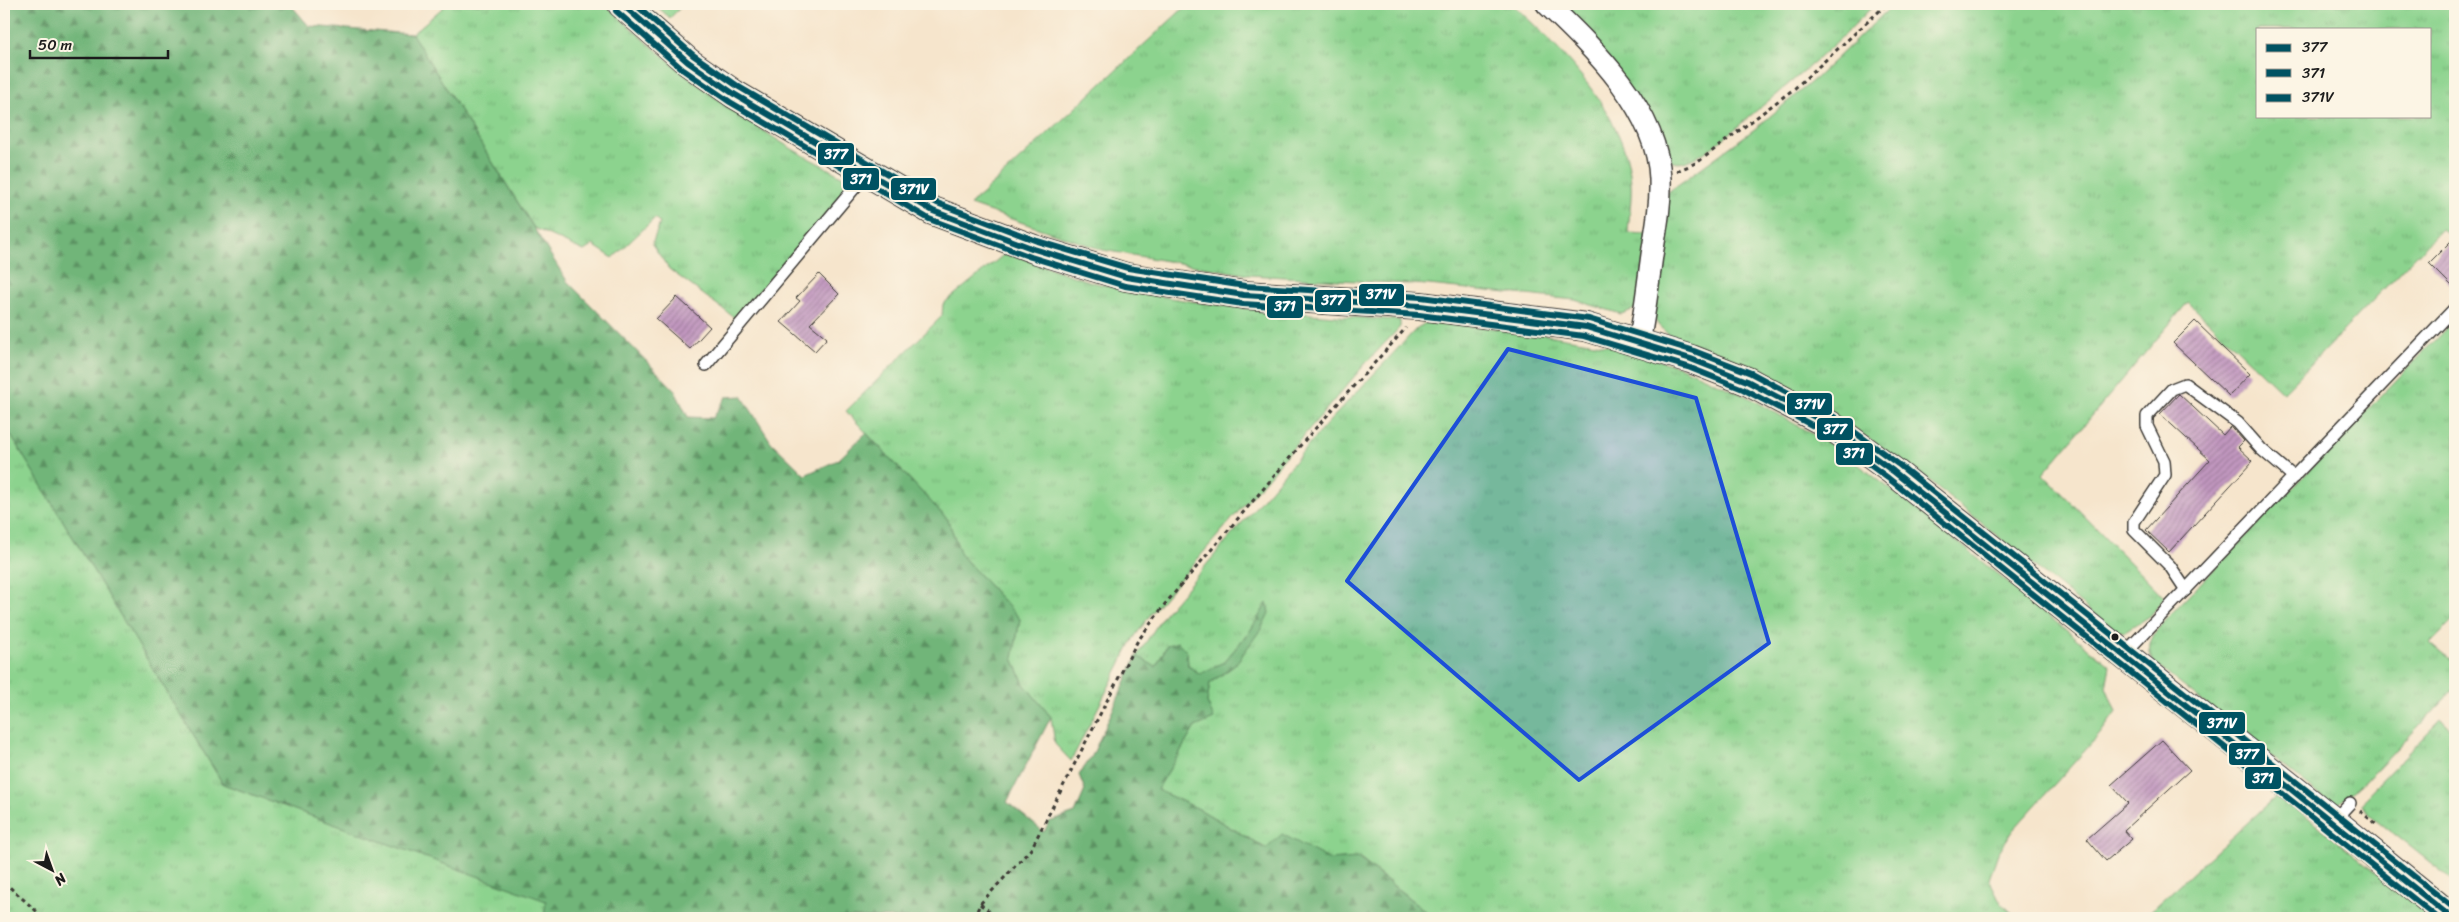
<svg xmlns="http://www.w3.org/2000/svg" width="2459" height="922" viewBox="0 0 2459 922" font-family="Sriracha,sans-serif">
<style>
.grass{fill:url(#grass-tufts);stroke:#547855;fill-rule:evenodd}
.forest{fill:url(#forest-firs);stroke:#46684a}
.building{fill:url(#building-hatch)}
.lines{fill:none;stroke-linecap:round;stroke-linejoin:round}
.service-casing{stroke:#3d3a36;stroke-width:14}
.minor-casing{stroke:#3d3a36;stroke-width:24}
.secondary-casing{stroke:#3d3a36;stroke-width:30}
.path{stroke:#3d3a36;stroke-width:3;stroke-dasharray:4 4;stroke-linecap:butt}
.service{stroke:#fff;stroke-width:11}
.minor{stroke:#fff;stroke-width:21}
.secondary{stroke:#fff;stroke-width:28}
.bus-1-casing{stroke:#fcf5e5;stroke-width:10}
.bus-2-casing{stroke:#fcf5e5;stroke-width:10}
.bus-3-casing{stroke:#fcf5e5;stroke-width:10}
.bus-1{stroke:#005262;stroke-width:6}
.bus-2{stroke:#005262;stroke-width:6}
.bus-3{stroke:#005262;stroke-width:6}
.marked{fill:#1d4ed8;fill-opacity:0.2;stroke:#1d4ed8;stroke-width:4;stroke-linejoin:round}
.bus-dot{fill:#1c1c1c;stroke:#fcf5e5;stroke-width:2}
.line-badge{stroke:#fcf5e5;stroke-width:2}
.badge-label{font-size:14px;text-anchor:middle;font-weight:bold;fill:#fff}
</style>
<defs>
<pattern id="grass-tufts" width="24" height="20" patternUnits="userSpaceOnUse" patternTransform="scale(1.25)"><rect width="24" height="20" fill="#8cd38e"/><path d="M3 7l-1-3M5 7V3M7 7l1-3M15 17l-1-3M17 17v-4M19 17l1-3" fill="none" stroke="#78b57a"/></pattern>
<pattern id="forest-firs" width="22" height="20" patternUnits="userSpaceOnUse" patternTransform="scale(1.25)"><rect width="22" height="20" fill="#71b579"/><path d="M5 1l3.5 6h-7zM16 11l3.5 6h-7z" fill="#5c9262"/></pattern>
<pattern id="building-hatch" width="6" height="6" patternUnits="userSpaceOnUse" patternTransform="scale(1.25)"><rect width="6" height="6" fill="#c197bf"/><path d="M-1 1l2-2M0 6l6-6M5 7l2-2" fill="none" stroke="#9c7a9a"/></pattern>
</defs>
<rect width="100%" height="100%" fill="#fcf5e5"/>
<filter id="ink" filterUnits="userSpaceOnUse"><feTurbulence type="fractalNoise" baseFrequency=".02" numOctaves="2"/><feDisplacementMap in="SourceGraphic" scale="10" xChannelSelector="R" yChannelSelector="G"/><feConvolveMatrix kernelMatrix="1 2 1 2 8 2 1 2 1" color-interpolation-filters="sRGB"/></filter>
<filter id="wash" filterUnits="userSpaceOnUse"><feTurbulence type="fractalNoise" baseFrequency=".0096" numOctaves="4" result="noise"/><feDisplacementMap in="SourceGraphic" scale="20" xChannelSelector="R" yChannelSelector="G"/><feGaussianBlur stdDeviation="1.12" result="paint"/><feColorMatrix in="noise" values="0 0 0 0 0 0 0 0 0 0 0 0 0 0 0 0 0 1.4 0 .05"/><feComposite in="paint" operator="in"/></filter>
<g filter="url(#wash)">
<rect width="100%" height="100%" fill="#f6e5cc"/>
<g class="grass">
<path d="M447,4h158c53,50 109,96 171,135 21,14 45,25 67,38l2,4 -3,17 -107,120 -66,-49 -17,-25 8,-21 -5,-5 -42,40 -20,-13 -9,6 -50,-23 -122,-194z"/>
<polygon points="654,4 684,4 670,18"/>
<path d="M1188,4h324c47,43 115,111 119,179 1,16 -2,33 -3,50l20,1 -10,74 -17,6 -46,-14 -146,-15 -180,-10 -146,-25 -133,-45z"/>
<path d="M1554,4h321c-39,41 -81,76 -125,112 -20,17 -41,38 -66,46 -6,2 -12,0 -18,-3z"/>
<path d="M1894,4h561v235l-13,-10 -159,164 -95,-91 -145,172 122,124 -15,18 -25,16 -12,-2 -188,-153 -116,-79 -63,-33 -77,-30 -10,-9 -6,-9 15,-125 88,-64 60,-50zM2258,29h172v87h-172z"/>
<path d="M1007,252c29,10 59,23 89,31 99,24 202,31 304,37v7l-34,36 -213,248 -20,28 -62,122 -16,-17 -4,-27 -27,-33 -11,-26 7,-39 -59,-64 -13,-35 -102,-109 96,-95 1,-12z"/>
<path d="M2455,319v299l-25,25 25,21v24l-79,83 -41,36 -180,-143c-13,-18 0,-32 12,-46z"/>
<polygon points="1429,321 1535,333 1613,346 1684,368 1752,399 1838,449 1932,521 2110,666 2106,687 2116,712 2100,734 2013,830 1998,853 1989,879 2001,903 2018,918 1434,918 1359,858 1330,860 1282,835 1267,849 1199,809 1157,790 1195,727 1213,719 1207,702 1210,683 1235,665 1267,604 1250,631 1224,662 1200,674 1188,666 1187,652 1167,645 1156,667 1137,656 1165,613 1324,427 1417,328"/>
<polygon points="4,424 223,784 547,901 544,918 4,918"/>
<polygon points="2441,719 2455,733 2455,882 2369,814 2362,804 2366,796"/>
<polygon points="2279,794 2433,918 2143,918"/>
</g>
<polygon class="forest" points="4,4 290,4 309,26 412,34 567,281 674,389 688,417 713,418 726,397 742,396 771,442 805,475 838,460 866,433 948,520 961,555 1020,619 1013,658 1024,684 1051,717 1007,802 1044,832 1049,822 1075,813 1085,790 1079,775 1092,756 1137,656 1156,667 1167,645 1178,642 1187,652 1188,666 1200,674 1224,662 1250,631 1267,603 1269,613 1261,629 1235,665 1210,683 1207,702 1214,719 1195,727 1157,790 1199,809 1266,849 1282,834 1330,860 1358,858 1434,918 544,918 546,901 223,784 4,424"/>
<g id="blocks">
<g class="building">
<polygon points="2455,237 2455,289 2429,263"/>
<polygon points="819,274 839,294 810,324 827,338 815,351 781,322 800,301 796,298"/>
<polygon points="677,297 710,327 690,349 656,319"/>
<polygon points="2195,321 2250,374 2229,396 2173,343"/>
<polygon points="2179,394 2223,435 2230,427 2233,429 2244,441 2238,447 2253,461 2169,552 2146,530 2210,460 2160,414"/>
<polygon points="2162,740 2190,770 2124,830 2132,839 2106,861 2087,839 2128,803 2111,785"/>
</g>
</g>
</g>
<g filter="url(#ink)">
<use href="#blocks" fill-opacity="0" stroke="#3d3a36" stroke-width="1"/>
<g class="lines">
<defs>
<g id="service">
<polyline points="706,365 867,173"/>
<polyline points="2186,590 2170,566 2134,530 2134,522 2165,475 2164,461 2147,426 2147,416 2172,389 2185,384 2238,423 2261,449 2294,477"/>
<polyline points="2123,655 2455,308"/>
<polyline points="2333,821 2350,803"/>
</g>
<path id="minor" d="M1547,4c46,44 111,106 113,175 1,25 -4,51 -8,76 -4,29 -7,58 -13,87"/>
<polyline id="secondary" points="622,4 688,62 734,94 933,211 1034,249 1126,277 1244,295 1420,306 1586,327 1691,359 1747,381 1830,425 1893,471 2333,821 2452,918"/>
</defs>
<use href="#service" class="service-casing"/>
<use href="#minor" class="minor-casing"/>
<use href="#secondary" class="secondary-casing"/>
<g class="path">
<polyline points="1677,171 1698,162 1795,88 1887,4"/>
<polyline points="2360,811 2378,826"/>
<polyline points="4,882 44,918"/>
<polyline points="980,904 998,918"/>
<polyline points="974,918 980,904 1031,849 1137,642 1165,604 1305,440 1406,328"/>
</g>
<use href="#service" class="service"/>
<use href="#minor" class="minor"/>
<use href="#secondary" class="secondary"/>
<defs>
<polyline id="bus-1" points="622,4 688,62 734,94 933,211 1034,249 1126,277 1244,295 1420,306 1586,327 1691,359 1747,381 1830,425 1893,471 2452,918"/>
<polyline id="bus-2" points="616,11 682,69 730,102 929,219 1031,257 1125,286 1243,304 1419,315 1584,336 1688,367 1743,389 1825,432 1888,478 2438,918"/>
<polyline id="bus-3" points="635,4 693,55 739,87 937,203 1037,241 1128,268 1245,286 1421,297 1589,319 1694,351 1751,373 1834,417 1898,464 2455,909"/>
</defs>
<use href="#bus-1" class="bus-1-casing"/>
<use href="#bus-2" class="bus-2-casing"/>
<use href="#bus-3" class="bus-3-casing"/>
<use href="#bus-1" class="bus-1"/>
<use href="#bus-2" class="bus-2"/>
<use href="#bus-3" class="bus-3"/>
</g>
</g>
<path class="marked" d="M1508,349l188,49 73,245 -190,137 -232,-199z"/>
<circle class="bus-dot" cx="2115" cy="637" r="4.5"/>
<g class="line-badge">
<rect x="817" y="142" width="38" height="24" rx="5" fill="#005262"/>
<rect x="842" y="167" width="38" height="24" rx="5" fill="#005262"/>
<rect x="890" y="177" width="47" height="24" rx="5" fill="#005262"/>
<rect x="1358" y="283" width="47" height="24" rx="5" fill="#005262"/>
<rect x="1314" y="289" width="38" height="24" rx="5" fill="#005262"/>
<rect x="1266" y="295" width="38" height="24" rx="5" fill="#005262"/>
<rect x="1786" y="392" width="47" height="24" rx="5" fill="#005262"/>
<rect x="1816" y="417" width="38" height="24" rx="5" fill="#005262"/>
<rect x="1835" y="442" width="39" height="24" rx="5" fill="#005262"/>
<rect x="2198" y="711" width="48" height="24" rx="5" fill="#005262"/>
<rect x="2228" y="742" width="38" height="24" rx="5" fill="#005262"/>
<rect x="2244" y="766" width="38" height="24" rx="5" fill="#005262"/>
</g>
<g class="badge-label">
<text x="836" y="159">377</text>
<text x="861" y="184">371</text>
<text x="914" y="194">371V</text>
<text x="1381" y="299">371V</text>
<text x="1333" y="305">377</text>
<text x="1285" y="311">371</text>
<text x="1810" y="409">371V</text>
<text x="1835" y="434">377</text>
<text x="1854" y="458">371</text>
<text x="2222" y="728">371V</text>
<text x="2247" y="759">377</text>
<text x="2263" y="783">371</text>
</g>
<rect width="2459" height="922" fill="none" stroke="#fcf5e5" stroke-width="20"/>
<rect x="2256" y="28" width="175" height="90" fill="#fcf5e5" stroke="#a29e95"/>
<rect x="2266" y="44" width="25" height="8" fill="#005262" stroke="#a29e95"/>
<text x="2302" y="52" font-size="15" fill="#1c1c1c">377</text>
<rect x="2266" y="69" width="25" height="8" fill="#005262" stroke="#a29e95"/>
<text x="2302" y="78" font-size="15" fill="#1c1c1c">371</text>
<rect x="2266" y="94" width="25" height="8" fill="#005262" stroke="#a29e95"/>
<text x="2302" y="102" font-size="15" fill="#1c1c1c">371V</text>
<g transform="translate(52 870) rotate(139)" stroke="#fcf5e5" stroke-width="4" paint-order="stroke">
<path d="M0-4L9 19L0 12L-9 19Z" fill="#1c1c1c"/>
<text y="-8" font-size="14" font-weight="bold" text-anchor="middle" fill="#1c1c1c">N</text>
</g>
<path d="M30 50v8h138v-8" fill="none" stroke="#1c1c1c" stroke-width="2.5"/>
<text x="38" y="50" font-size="15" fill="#1c1c1c" stroke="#fcf5e5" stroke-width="4" paint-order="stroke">50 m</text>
</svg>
